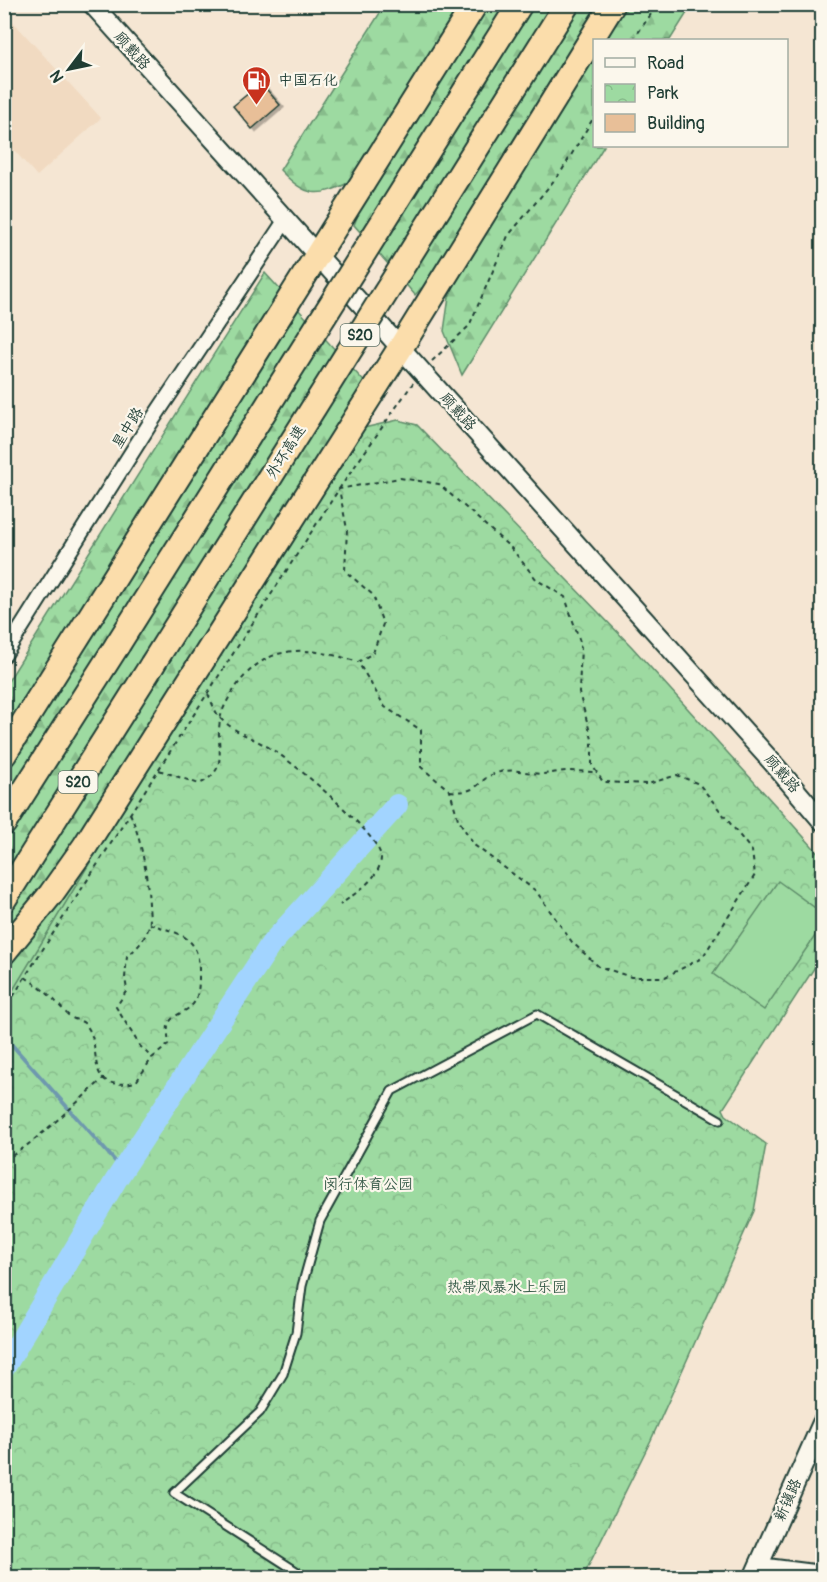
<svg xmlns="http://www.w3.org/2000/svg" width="827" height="1582" viewBox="0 0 827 1582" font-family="Pangolin,'LXGW WenKai TC',sans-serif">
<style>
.built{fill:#f1dac1}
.forest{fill:url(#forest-firs);stroke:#5e8c6a;stroke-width:1.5}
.park{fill:url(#park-crowns);stroke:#5e8c6a;stroke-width:1.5}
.garden{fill:#9ddaa1;stroke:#5e8c6a;stroke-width:1.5}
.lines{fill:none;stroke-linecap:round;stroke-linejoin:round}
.stream{stroke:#6e98ae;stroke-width:4}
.river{stroke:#a2d4ff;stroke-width:22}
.building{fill:#e8bf98;stroke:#1f3d34;stroke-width:1.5;filter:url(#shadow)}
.service-casing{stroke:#1f3d34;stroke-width:11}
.minor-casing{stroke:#1f3d34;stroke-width:18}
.secondary-casing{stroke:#1f3d34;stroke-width:22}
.motorway-casing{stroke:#1f3d34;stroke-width:28}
.path{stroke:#1f3d34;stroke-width:2;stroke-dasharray:4.5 4.5;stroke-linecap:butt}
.service{stroke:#fbf7ec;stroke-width:7}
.minor{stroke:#fbf7ec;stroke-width:14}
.secondary{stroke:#fbf7ec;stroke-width:18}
.motorway{stroke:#fbddab;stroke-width:24}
.motorway-bridge-casing{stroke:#1f3d34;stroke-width:28;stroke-linecap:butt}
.motorway-bridge{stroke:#fbddab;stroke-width:24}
.labels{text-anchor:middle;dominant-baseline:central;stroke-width:4.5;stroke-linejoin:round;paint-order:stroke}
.shield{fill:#fbf7ec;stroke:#61756b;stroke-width:1.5}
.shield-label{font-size:14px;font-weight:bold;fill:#1f3d34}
.street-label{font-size:15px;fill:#1f3d34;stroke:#fbf7ec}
.poi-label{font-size:15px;fill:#1f3d34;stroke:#fbf7ec;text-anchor:start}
.park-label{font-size:15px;fill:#385c4a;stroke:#fbf7ec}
</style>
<defs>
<pattern id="forest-firs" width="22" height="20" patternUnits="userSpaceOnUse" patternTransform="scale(1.5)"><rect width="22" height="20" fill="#9ddaa1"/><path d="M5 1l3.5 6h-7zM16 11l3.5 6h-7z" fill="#87bc8b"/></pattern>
<pattern id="park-crowns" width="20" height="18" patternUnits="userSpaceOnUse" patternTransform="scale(1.5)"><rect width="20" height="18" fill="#9ddaa1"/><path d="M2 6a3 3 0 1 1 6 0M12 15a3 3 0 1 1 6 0" fill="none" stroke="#87bc8b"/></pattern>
<filter id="shadow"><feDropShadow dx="4" dy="2.5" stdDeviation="0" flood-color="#0004"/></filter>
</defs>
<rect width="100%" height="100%" fill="#f5e6d3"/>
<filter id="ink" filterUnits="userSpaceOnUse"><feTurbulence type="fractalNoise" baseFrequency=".0167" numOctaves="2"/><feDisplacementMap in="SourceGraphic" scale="12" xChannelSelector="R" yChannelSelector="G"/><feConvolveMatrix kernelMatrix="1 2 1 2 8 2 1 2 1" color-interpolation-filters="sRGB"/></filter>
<g filter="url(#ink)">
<polygon class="built" points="5,13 101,118 37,176 5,140"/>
<g class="forest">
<path d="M385,5h81l-114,176c-34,17 -45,17 -72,-11z"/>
<polygon points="489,5 601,5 427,283 415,295 354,225 361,207"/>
<polygon points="626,5 692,5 670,40 603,40"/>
<polygon points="594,55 594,146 604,146 462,375 444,331 449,297 460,271"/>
<polygon points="265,273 381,400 165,738 5,1005 5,686"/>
</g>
<polygon class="park" points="398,420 417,425 632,647 822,857 822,956 723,1109 726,1115 766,1144 754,1211 651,1440 583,1577 5,1577 4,1005 165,738 364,428"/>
<polygon class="garden" points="778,881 822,913 822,926 764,1010 713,974"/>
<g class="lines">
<polyline class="stream" points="5,1037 123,1170"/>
<polyline class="river" points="4,1368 116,1180 271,944 397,805"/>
</g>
<polygon class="building" points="261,83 280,105 252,129 233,106"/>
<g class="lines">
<defs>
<polyline id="service" points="307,1578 174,1493 260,1412 283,1374 296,1333 302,1286 320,1221 392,1091 537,1014 720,1120"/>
<g id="minor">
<polyline points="4,655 151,422 285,221"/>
<polyline points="759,1565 822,1573"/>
</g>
<g id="secondary">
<polyline points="92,4 772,762 822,821"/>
<polyline points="753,1578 822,1423"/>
</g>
<g id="motorway">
<polyline points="4,754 475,4"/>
<polyline points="4,823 118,644"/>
<polyline points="4,899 152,665"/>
<polyline points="4,952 51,894 85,846 401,347 613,4"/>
</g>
</defs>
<use href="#service" class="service-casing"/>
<use href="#minor" class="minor-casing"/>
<use href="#secondary" class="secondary-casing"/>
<use href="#motorway" class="motorway-casing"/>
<g class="path">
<polyline points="633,40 658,4"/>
<polyline points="432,361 469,326 508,236 561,172 594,117"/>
<polygon points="400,478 439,484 511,548 537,580 565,597 581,645 579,693 592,739 592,765 603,782 648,784 677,775 699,784 752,851 755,875 702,958 665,977 631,977 598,966 572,942 536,891 474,845 458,819 450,791 421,767 421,730 385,707 358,662 373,653 383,624 373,595 345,571 347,529 339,489"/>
<path d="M208,694c4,8 7,19 13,25 16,15 38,21 55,33 20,13 106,84 105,106 -1,21 -26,35 -41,47"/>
<path d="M159,770l40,14c32,-15 16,-36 21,-63 1,-12 11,-27 18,-37 32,-43 73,-37 120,-22"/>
<path d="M450,791c32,4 25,-13 50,-19 14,-4 26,1 41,2 9,0 18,-3 27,-3 10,0 19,1 28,1"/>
<path d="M130,813c12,29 17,60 19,91 0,7 2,16 0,23 -5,13 -11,21 -22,29l-2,22 2,12 -11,17 24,39 12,12"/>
<path d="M25,977c12,8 23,16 33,27 4,4 8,10 13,13 4,3 9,3 13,6 23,22 -6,71 52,59l16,-24 16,-13c1,-6 -1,-14 0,-19 3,-13 21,-13 27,-25 4,-8 4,-18 4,-27 1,-38 -18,-40 -49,-50"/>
<polyline points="4,1012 25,977 339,489 413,383"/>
<path d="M4,1159c17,-3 83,-66 100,-81"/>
</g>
<use href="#service" class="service"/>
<use href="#minor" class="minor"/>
<use href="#secondary" class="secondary"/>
<use href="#motorway" class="motorway"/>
<defs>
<g id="motorway-bridge">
<polyline points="118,644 520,4"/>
<polyline points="152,665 567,4"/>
</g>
</defs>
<use href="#motorway-bridge" class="motorway-bridge-casing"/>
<use href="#motorway-bridge" class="motorway-bridge"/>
</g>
</g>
<defs>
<symbol id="fuel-pin" viewBox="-11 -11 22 30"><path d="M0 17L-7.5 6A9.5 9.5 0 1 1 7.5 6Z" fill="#c8321e" stroke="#fbf7ec"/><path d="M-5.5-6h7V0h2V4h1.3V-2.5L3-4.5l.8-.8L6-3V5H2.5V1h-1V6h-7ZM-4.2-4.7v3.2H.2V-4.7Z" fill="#fff"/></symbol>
</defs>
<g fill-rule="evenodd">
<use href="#fuel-pin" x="240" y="64" width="33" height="45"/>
</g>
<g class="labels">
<g class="shield">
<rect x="340.5" y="324" width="39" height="22" rx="4.5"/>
<rect x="58.5" y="771" width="39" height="22" rx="4.5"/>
</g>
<g class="shield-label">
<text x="360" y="335">S20</text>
<text x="78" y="782">S20</text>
</g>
<g class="street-label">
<text transform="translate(132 51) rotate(48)">顾戴路</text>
<text transform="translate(458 412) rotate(48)">顾戴路</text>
<text transform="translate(128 428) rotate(-58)">星中路</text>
<text transform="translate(286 452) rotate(-58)">外环高速</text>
<text transform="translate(782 774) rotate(49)">顾戴路</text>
<text transform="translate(788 1500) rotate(-66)">新镇路</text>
</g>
<g class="poi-label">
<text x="278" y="80">中国石化</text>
</g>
<g class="park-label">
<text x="368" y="1184">闵行体育公园</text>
<text x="507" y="1287">热带风暴水上乐园</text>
</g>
</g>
<rect width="827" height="1582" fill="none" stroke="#fbf7ec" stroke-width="24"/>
<rect x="12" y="12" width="803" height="1558" fill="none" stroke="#1f3d34" stroke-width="2" filter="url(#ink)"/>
<rect x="593" y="39" width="195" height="108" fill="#fbf7ec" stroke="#a3ada2" stroke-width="1.5"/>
<rect x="605" y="58" width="30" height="9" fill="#fbf7ec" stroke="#a3ada2" stroke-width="1.5"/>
<text x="647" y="69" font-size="18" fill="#1f3d34">Road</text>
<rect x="605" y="84" width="30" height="18" fill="url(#park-crowns)" stroke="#a3ada2" stroke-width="1.5"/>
<text x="647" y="99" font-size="18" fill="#1f3d34">Park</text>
<rect x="605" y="114" width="30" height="18" fill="#e8bf98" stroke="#a3ada2" stroke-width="1.5"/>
<text x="647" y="129" font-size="18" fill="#1f3d34">Building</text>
<g transform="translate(69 69) rotate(238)" stroke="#fbf7ec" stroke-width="4.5" paint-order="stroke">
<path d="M0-4.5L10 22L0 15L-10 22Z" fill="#1f3d34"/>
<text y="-9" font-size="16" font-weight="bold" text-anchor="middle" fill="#1f3d34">N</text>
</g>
</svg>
